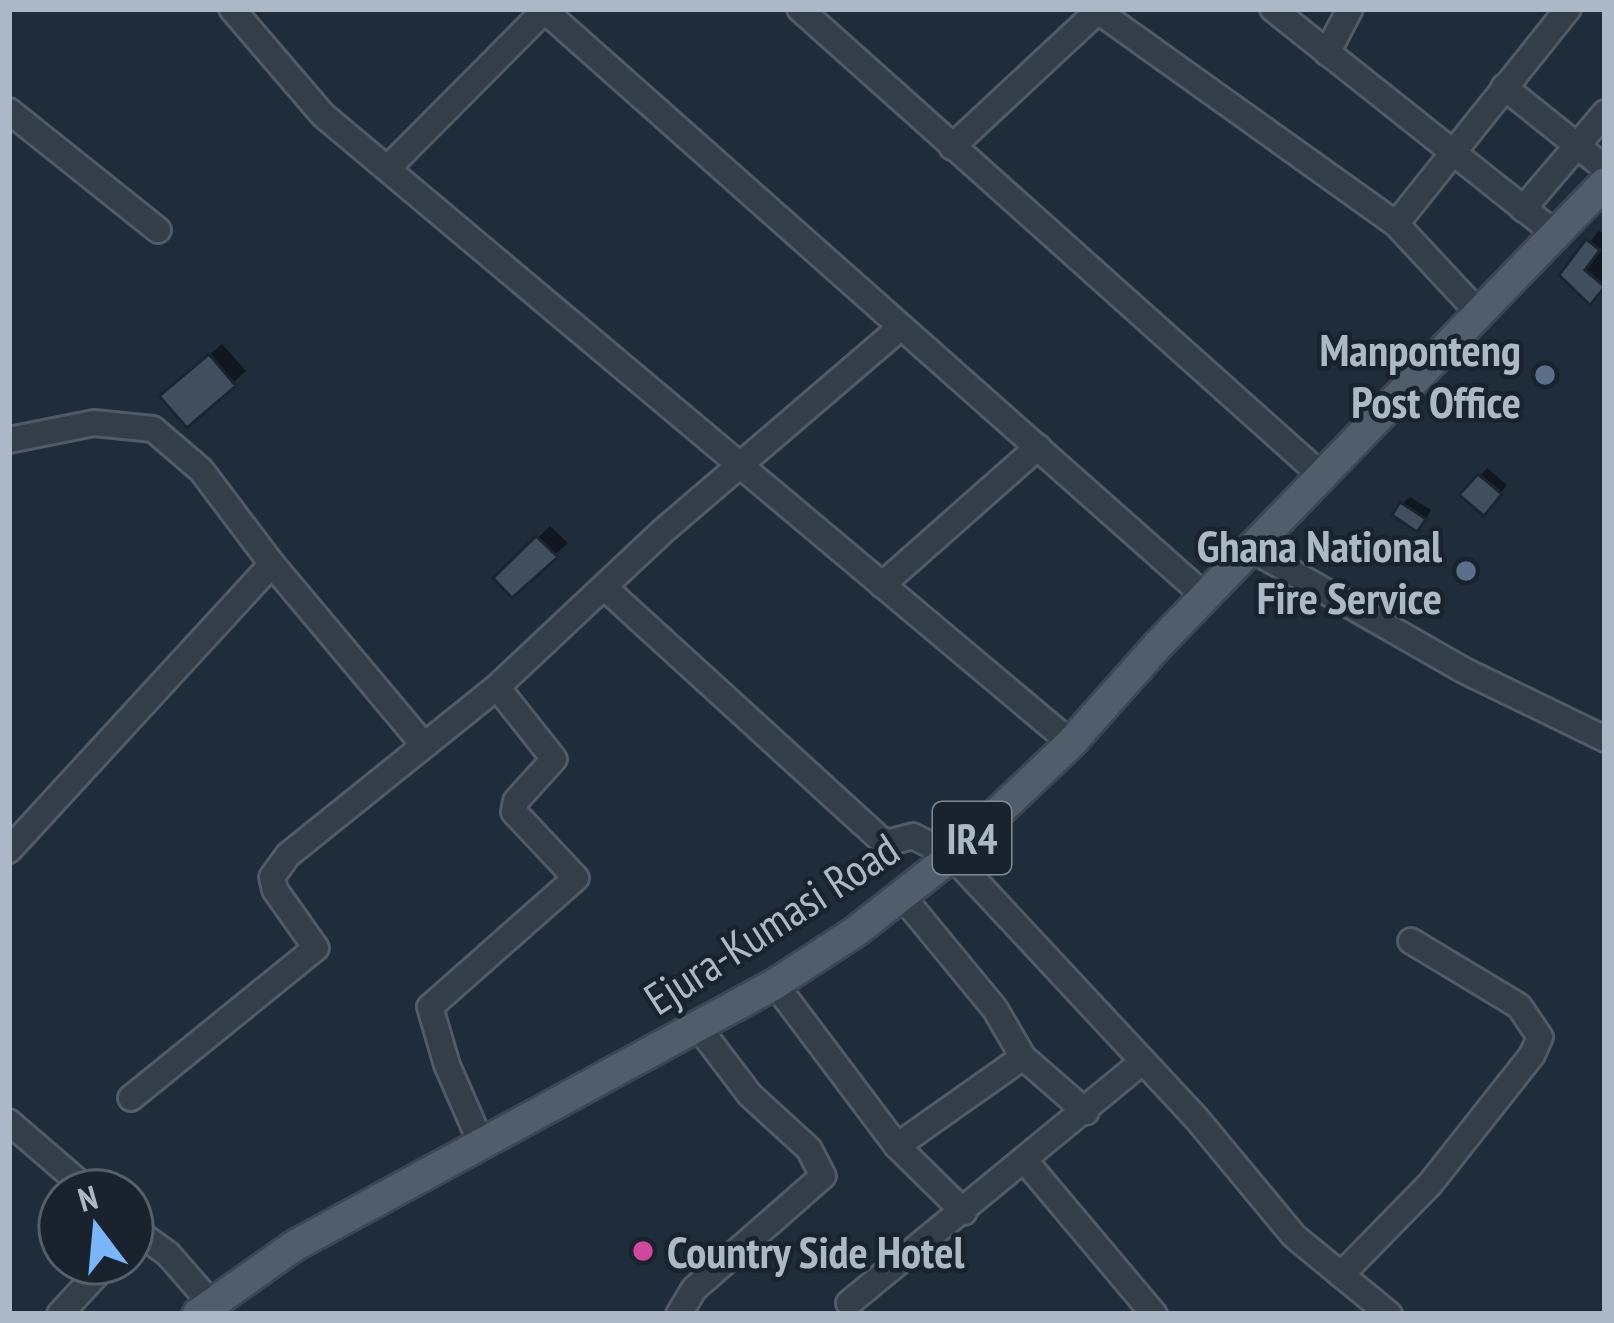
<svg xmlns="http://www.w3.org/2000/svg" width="1614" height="1323" viewBox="0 0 1614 1323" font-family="'PT Sans Narrow',sans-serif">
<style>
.shadow{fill:#0007}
.building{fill:#404e5e;stroke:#1a2530;stroke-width:3}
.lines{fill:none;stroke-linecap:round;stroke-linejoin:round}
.minor-casing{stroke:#505b67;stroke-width:30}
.major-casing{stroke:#3c4753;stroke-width:36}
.minor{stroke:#333e49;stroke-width:24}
.major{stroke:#515d6a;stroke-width:30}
.service-dot{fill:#5c6f8a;stroke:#19232e;stroke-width:4.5}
.hotel-dot{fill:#d1479c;stroke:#19232e;stroke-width:4.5}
.labels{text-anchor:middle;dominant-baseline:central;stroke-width:9;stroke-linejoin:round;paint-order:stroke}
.shield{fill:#19232e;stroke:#818b98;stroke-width:3}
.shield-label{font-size:42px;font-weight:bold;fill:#adb8c6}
.poi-label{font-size:45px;font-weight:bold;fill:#adb8c6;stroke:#19232e;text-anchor:end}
.street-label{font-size:45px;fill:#adb8c6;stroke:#19232e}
</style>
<rect width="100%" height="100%" fill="#1f2c39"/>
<g class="shadow">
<polygon points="1599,231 1605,235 1605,285 1590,301 1563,275"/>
<polygon points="222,344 246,371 188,424 176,384"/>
<polygon points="1487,468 1507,485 1484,512 1464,495"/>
<polygon points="1410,497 1431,510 1425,520 1402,504"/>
<polygon points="550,526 568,543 512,594 497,578"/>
</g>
<g class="building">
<polygon points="1586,239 1600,250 1585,270 1605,287 1590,305 1559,275"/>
<polygon points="209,354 236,386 187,428 159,396"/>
<polygon points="1478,474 1502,494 1484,516 1459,495"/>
<polygon points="1400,502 1426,519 1417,532 1392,515"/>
<polygon points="536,536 558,557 512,598 493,578"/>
</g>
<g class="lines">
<defs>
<g id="minor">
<polyline points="232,9 323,115 1071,743"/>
<polyline points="543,9 1206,597"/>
<polyline points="800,9 1321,475"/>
<polyline points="1273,9 1557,235"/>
<polyline points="1098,11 1396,224 1478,312"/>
<polyline points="1327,53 1350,9"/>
<polyline points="1504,87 1605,168"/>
<polyline points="9,111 158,230"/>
<polyline points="952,147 1100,9"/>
<polyline points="388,168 545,10"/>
<polyline points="1523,209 1605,113"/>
<polyline points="1396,224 1568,9"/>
<polyline points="9,440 94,423 153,429 201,470 272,564 423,744"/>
<polyline points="1253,550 1465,671 1605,739"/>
<polyline points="882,585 1038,447"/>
<polyline points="604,587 879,838 887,843 913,836 952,856 1197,1119 1294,1236 1389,1314"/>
<polyline points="9,850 272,564"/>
<polyline points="902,896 995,1009 1023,1057 1086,1112"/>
<polyline points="775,984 897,1146 964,1212"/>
<polyline points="131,1098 316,948 275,890 272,877 288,855 497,687 663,531 900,328"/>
<polyline points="9,1122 89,1191"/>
<polyline points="482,1145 447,1065 430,1007 576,878 514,812 516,801 554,759 497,687"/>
<polyline points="897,1146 1023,1057"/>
<polyline points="1026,1162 1154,1314"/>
<polyline points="132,1228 168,1254 210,1302"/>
<polyline points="1341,1275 1430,1184 1532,1055 1540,1037 1519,1006 1411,941"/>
<polyline points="849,1303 1142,1062"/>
<polyline points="60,1314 107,1263"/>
<polyline points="679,1314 694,1289 823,1176 809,1149 750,1095 699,1028"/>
</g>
<polyline id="major" points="198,1314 294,1246 775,984 855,932 952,856 1071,743 1159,644 1605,183"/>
</defs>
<use href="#minor" class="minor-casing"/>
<use href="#major" class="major-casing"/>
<use href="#minor" class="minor"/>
<use href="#major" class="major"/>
</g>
<g class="service-dot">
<circle cx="1545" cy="375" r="12"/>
<circle cx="1466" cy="571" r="12"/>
</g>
<circle class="hotel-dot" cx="643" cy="1251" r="12"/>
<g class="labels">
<rect class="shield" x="933" y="802" width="78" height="72" rx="9"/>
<g class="shield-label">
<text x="972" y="838">IR4</text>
</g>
<g class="poi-label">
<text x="1521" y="349">Manponteng<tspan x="1521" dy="52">Post Office</tspan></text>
<text x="1442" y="545">Ghana National<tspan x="1442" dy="52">Fire Service</tspan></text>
<text x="667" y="1251" text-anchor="start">Country Side Hotel</text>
</g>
<g class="street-label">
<text transform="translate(771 923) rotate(-33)">Ejura-Kumasi Road</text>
</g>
</g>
<rect width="1614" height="1323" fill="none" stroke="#adb8c6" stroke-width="24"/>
<g transform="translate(96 1227) rotate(344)"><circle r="57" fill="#19232e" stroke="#545f6b" stroke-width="3"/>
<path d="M0-9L21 45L0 30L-21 45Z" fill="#7bb5fe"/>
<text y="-18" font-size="33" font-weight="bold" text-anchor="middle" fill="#adb8c6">N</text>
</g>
</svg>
